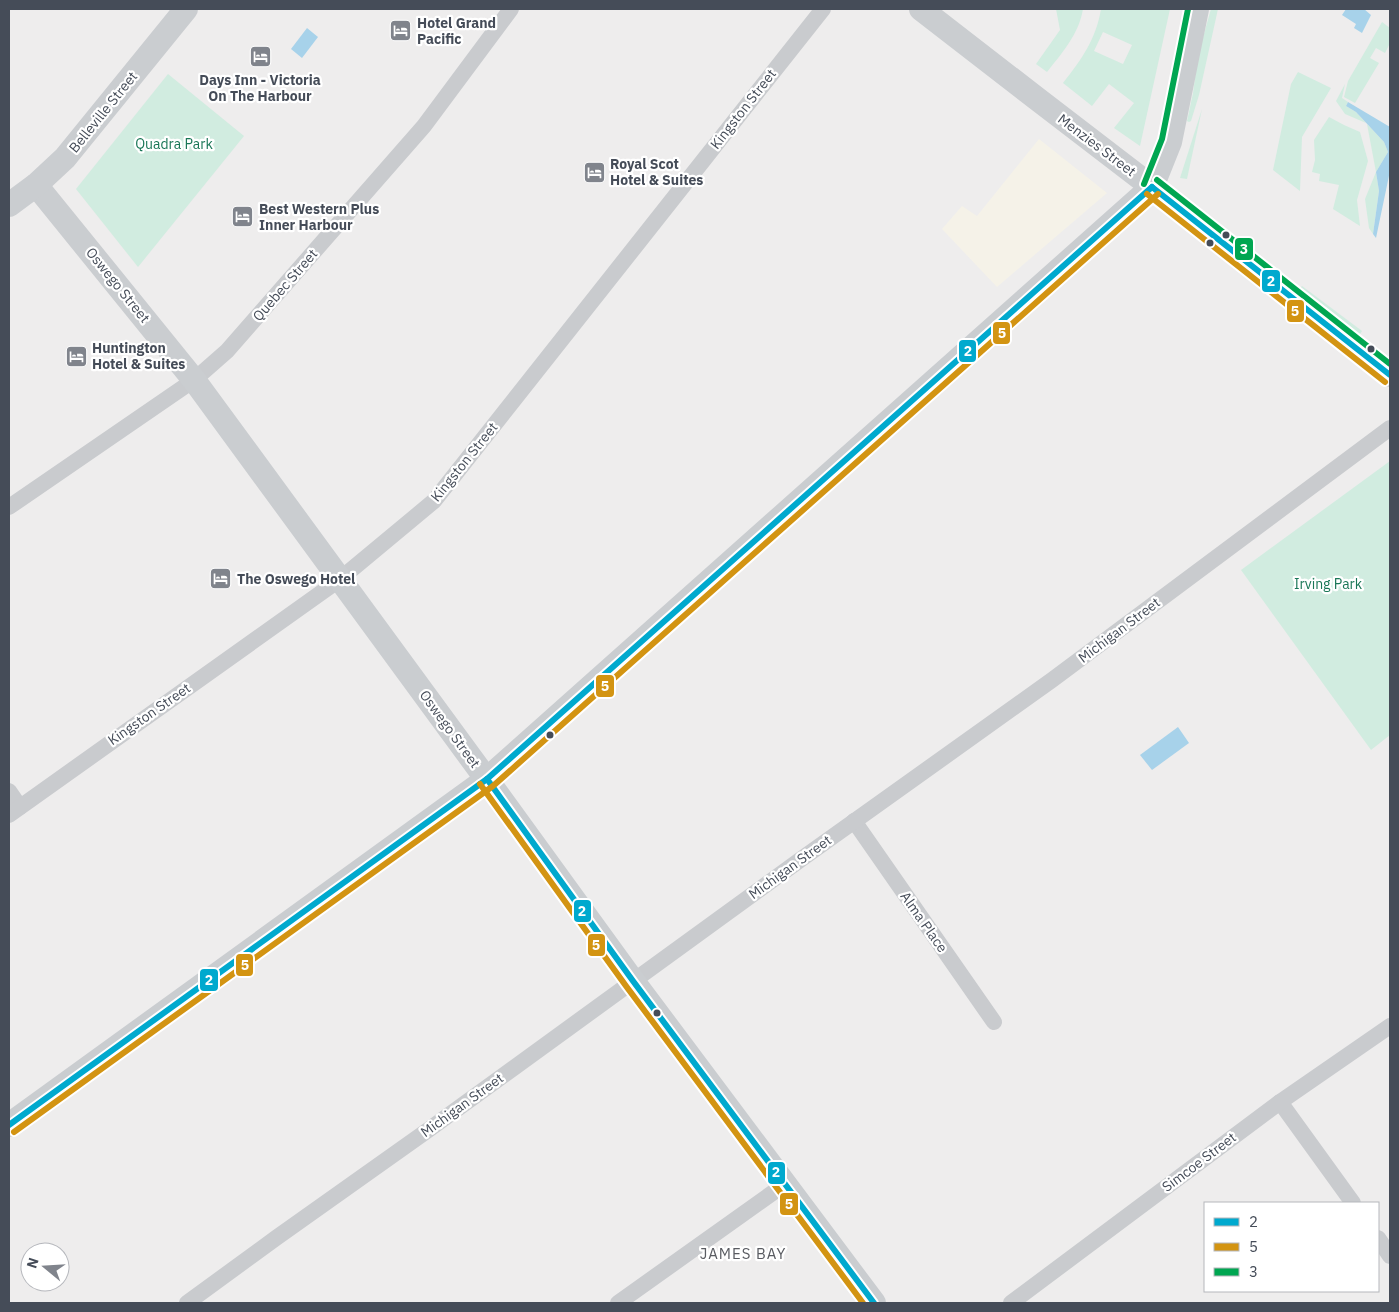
<svg xmlns="http://www.w3.org/2000/svg" width="1399" height="1312" viewBox="0 0 1399 1312" font-family="'IBM Plex Sans',sans-serif">
<style>
.commercial{fill:#f5f2e8}
.green{fill:#d1ece0;fill-rule:evenodd}
.water{fill:#a7d2ea}
.lines{fill:none;stroke-linecap:round;stroke-linejoin:round}
.street{stroke:#c9cbce;stroke-width:16}
.secondary{stroke:#cacdd0;stroke-width:24}
.bus-1-casing{stroke:#fff;stroke-width:10}
.bus-2-casing{stroke:#fff;stroke-width:10}
.bus-3-casing{stroke:#fff;stroke-width:10}
.bus-1{stroke:#00a9ce;stroke-width:6}
.bus-2{stroke:#d39412;stroke-width:6}
.bus-3{stroke:#00a651;stroke-width:6}
.bus-dot{fill:#454c58;stroke:#fff;stroke-width:2}
.labels{text-anchor:middle;dominant-baseline:central;stroke-width:4.5;stroke-linejoin:round;paint-order:stroke}
.poi-label{font-size:14px;font-weight:bold;fill:#454c58;stroke:#fff;text-anchor:start}
.street-label{font-size:14px;fill:#454c58;stroke:#fff}
.park-label{font-size:14px;fill:#197656;stroke:#fff}
.neighbourhood-label{font-size:15px;letter-spacing:1px;fill:#595b61;stroke:#fff}
.line-badge{stroke:#fff;stroke-width:2}
.badge-label{font-size:14px;text-anchor:middle;font-weight:bold;fill:#fff}
</style>
<rect width="100%" height="100%" fill="#eeeded"/>
<polygon class="commercial" points="1039,139 1107,193 997,287 942,229 962,206 977,216"/>
<g class="green">
<path d="M1056,9h27c-4,25 -21,44 -36,63l-11,-8 24,-34z"/>
<path d="M1101,9h69l-30,137 -26,-18 20,-25 -25,-19 -17,22 -29,-23c19,-24 33,-44 38,-74zM1103,32l29,13 -9,19 -29,-13z"/>
<polygon points="1211,9 1218,9 1199,95 1191,121 1189,122 1187,121 1193,93 1198,55"/>
<polygon points="1382,22 1390,28 1390,43 1385,53 1376,48 1370,58 1379,63 1355,103 1344,97 1348,81"/>
<polygon points="1298,72 1331,88 1302,137 1300,191 1273,170 1291,84"/>
<polygon points="168,74 244,136 138,267 76,189"/>
<polygon points="1345,84 1342,98 1348,102 1346,106 1356,112 1366,123 1345,114 1336,101"/>
<polygon points="1202,109 1187,179 1180,178"/>
<polygon points="1329,117 1344,125 1360,132 1368,161 1357,200 1360,226 1333,209 1339,185 1319,181 1320,174 1312,172 1315,160 1314,140"/>
<polygon points="1367,124 1384,142 1388,152 1376,172 1379,191 1373,234 1369,228 1365,199 1376,172"/>
<polygon points="1302,286 1362,331 1360,334 1347,329 1298,290"/>
<polygon points="1390,461 1390,735 1371,750 1241,570"/>
</g>
<g class="water">
<polygon points="1346,9 1364,9 1371,15 1362,33 1354,28 1356,24 1342,15"/>
<polygon points="307,28 318,37 302,58 291,49"/>
<polygon points="1348,102 1390,127 1390,171 1376,238 1373,234 1379,191 1376,172 1388,152 1384,142 1356,112 1346,106"/>
<polygon points="1178,727 1189,743 1152,770 1140,755"/>
</g>
<g class="lines">
<g class="street">
<polyline points="9,507 194,380 227,351 424,126 511,9"/>
<polyline points="9,791 20,807"/>
<polyline points="9,815 339,580 434,501 823,9"/>
<polyline points="854,821 994,1022"/>
<polyline points="1280,1102 1353,1203"/>
<polyline points="1378,1238 1390,1256"/>
<polyline points="187,1303 276,1238 431,1128 800,860 1052,680 1390,428"/>
<polyline points="618,1303 785,1184"/>
<polyline points="1011,1303 1280,1102 1390,1026"/>
</g>
<g class="secondary">
<polyline points="921,9 1036,98 1152,187 1390,375"/>
<polyline points="36,185 194,380 501,799 633,981 874,1303"/>
<polyline points="9,205 36,185 65,158 186,9"/>
<polyline points="9,1125 487,779 1152,187 1170,142 1197,9"/>
</g>
<defs>
<g id="bus-1">
<polyline points="1152,187 1390,375"/>
<polyline points="487,779 633,981 874,1303"/>
<polyline points="9,1125 487,779 1152,187"/>
</g>
<g id="bus-2">
<polyline points="1147,194 1385,382"/>
<polyline points="480,784 626,986 863,1303"/>
<polyline points="14,1132 493,786 1158,194"/>
</g>
<g id="bus-3">
<polyline points="1157,180 1390,364"/>
<polyline points="1144,184 1162,139 1188,9"/>
</g>
</defs>
<use href="#bus-1" class="bus-1-casing"/>
<use href="#bus-2" class="bus-2-casing"/>
<use href="#bus-3" class="bus-3-casing"/>
<use href="#bus-1" class="bus-1"/>
<use href="#bus-2" class="bus-2"/>
<use href="#bus-3" class="bus-3"/>
</g>
<defs>
<symbol id="hotel-square" viewBox="-11 -11 22 22"><rect x="-9" y="-9" width="18" height="18" rx="4" fill="#80848c" stroke="#fff"/><path d="M-6-4.5h1.5V1H6V5H4.5V3h-9V5H-6ZM-4 0a1.8 1.8 0 1 1 3.6 0ZM.5 0V-2.5h3Q6-2.5 6 0Z" fill="#fff"/></symbol>
</defs>
<g fill-rule="evenodd">
<use href="#hotel-square" x="388" y="18" width="25" height="25"/>
<use href="#hotel-square" x="248" y="44" width="25" height="25"/>
<use href="#hotel-square" x="582" y="160" width="25" height="25"/>
<use href="#hotel-square" x="230" y="204" width="25" height="25"/>
<use href="#hotel-square" x="64" y="344" width="25" height="25"/>
<use href="#hotel-square" x="208" y="566" width="25" height="25"/>
</g>
<g class="bus-dot">
<circle cx="1226" cy="235" r="4.5"/>
<circle cx="1210" cy="243" r="4.5"/>
<circle cx="1371" cy="349" r="4.5"/>
<circle cx="550" cy="735" r="4.5"/>
<circle cx="657" cy="1013" r="4.5"/>
</g>
<g class="labels">
<g class="poi-label">
<text x="417" y="23">Hotel Grand<tspan x="417" dy="16">Pacific</tspan></text>
<text x="260" y="80" text-anchor="middle">Days Inn - Victoria<tspan x="260" dy="16">On The Harbour</tspan></text>
<text x="610" y="164">Royal Scot<tspan x="610" dy="16">Hotel &amp; Suites</tspan></text>
<text x="259" y="209">Best Western Plus<tspan x="259" dy="16">Inner Harbour</tspan></text>
<text x="92" y="348">Huntington<tspan x="92" dy="16">Hotel &amp; Suites</tspan></text>
<text x="237" y="579">The Oswego Hotel</text>
</g>
<g class="street-label">
<text transform="translate(743 109) rotate(-52)">Kingston Street</text>
<text transform="translate(103 112) rotate(-51)">Belleville Street</text>
<text transform="translate(1097 145) rotate(37)">Menzies Street</text>
<text transform="translate(118 285) rotate(51)">Oswego Street</text>
<text transform="translate(285 285) rotate(-49)">Quebec Street</text>
<text transform="translate(464 462) rotate(-51)">Kingston Street</text>
<text transform="translate(1119 630) rotate(-37)">Michigan Street</text>
<text transform="translate(149 714) rotate(-35)">Kingston Street</text>
<text transform="translate(450 729) rotate(54)">Oswego Street</text>
<text transform="translate(790 867) rotate(-36)">Michigan Street</text>
<text transform="translate(924 922) rotate(55)">Alma Place</text>
<text transform="translate(462 1105) rotate(-36)">Michigan Street</text>
<text transform="translate(1199 1162) rotate(-37)">Simcoe Street</text>
</g>
<g class="park-label">
<text x="174" y="144">Quadra Park</text>
<text x="1328" y="584">Irving Park</text>
</g>
<g class="neighbourhood-label">
<text x="743" y="1253">JAMES BAY</text>
</g>
</g>
<g class="line-badge">
<rect x="1234" y="237" width="20" height="24" rx="5" fill="#00a651"/>
<rect x="1261" y="269" width="20" height="24" rx="5" fill="#00a9ce"/>
<rect x="1286" y="299" width="19" height="24" rx="5" fill="#d39412"/>
<rect x="992" y="321" width="19" height="24" rx="5" fill="#d39412"/>
<rect x="958" y="339" width="19" height="24" rx="5" fill="#00a9ce"/>
<rect x="595" y="674" width="20" height="24" rx="5" fill="#d39412"/>
<rect x="573" y="899" width="19" height="24" rx="5" fill="#00a9ce"/>
<rect x="587" y="933" width="19" height="24" rx="5" fill="#d39412"/>
<rect x="235" y="953" width="19" height="24" rx="5" fill="#d39412"/>
<rect x="199" y="968" width="20" height="24" rx="5" fill="#00a9ce"/>
<rect x="767" y="1161" width="19" height="24" rx="5" fill="#00a9ce"/>
<rect x="779" y="1192" width="20" height="24" rx="5" fill="#d39412"/>
</g>
<g class="badge-label">
<text x="1244" y="254">3</text>
<text x="1271" y="286">2</text>
<text x="1295" y="316">5</text>
<text x="1002" y="338">5</text>
<text x="968" y="356">2</text>
<text x="605" y="691">5</text>
<text x="582" y="916">2</text>
<text x="596" y="950">5</text>
<text x="245" y="970">5</text>
<text x="209" y="985">2</text>
<text x="776" y="1177">2</text>
<text x="789" y="1209">5</text>
</g>
<rect width="1399" height="1312" fill="none" stroke="#454c58" stroke-width="20"/>
<rect x="1204" y="1202" width="175" height="90" fill="#ffffff" stroke="#b5b7bc"/>
<rect x="1214" y="1218" width="25" height="8" fill="#00a9ce" stroke="#b5b7bc"/>
<text x="1249" y="1227" font-size="15" fill="#454c58">2</text>
<rect x="1214" y="1243" width="25" height="8" fill="#d39412" stroke="#b5b7bc"/>
<text x="1249" y="1252" font-size="15" fill="#454c58">5</text>
<rect x="1214" y="1268" width="25" height="8" fill="#00a651" stroke="#b5b7bc"/>
<text x="1249" y="1277" font-size="15" fill="#454c58">3</text>
<g transform="translate(45 1267) rotate(288)"><circle r="24" fill="#ffffff" stroke="#b5b7bc"/>
<path d="M0-4L9 19L0 12L-9 19Z" fill="#80848c"/>
<text y="-8" font-size="14" font-weight="bold" text-anchor="middle" fill="#454c58">N</text>
</g>
</svg>
